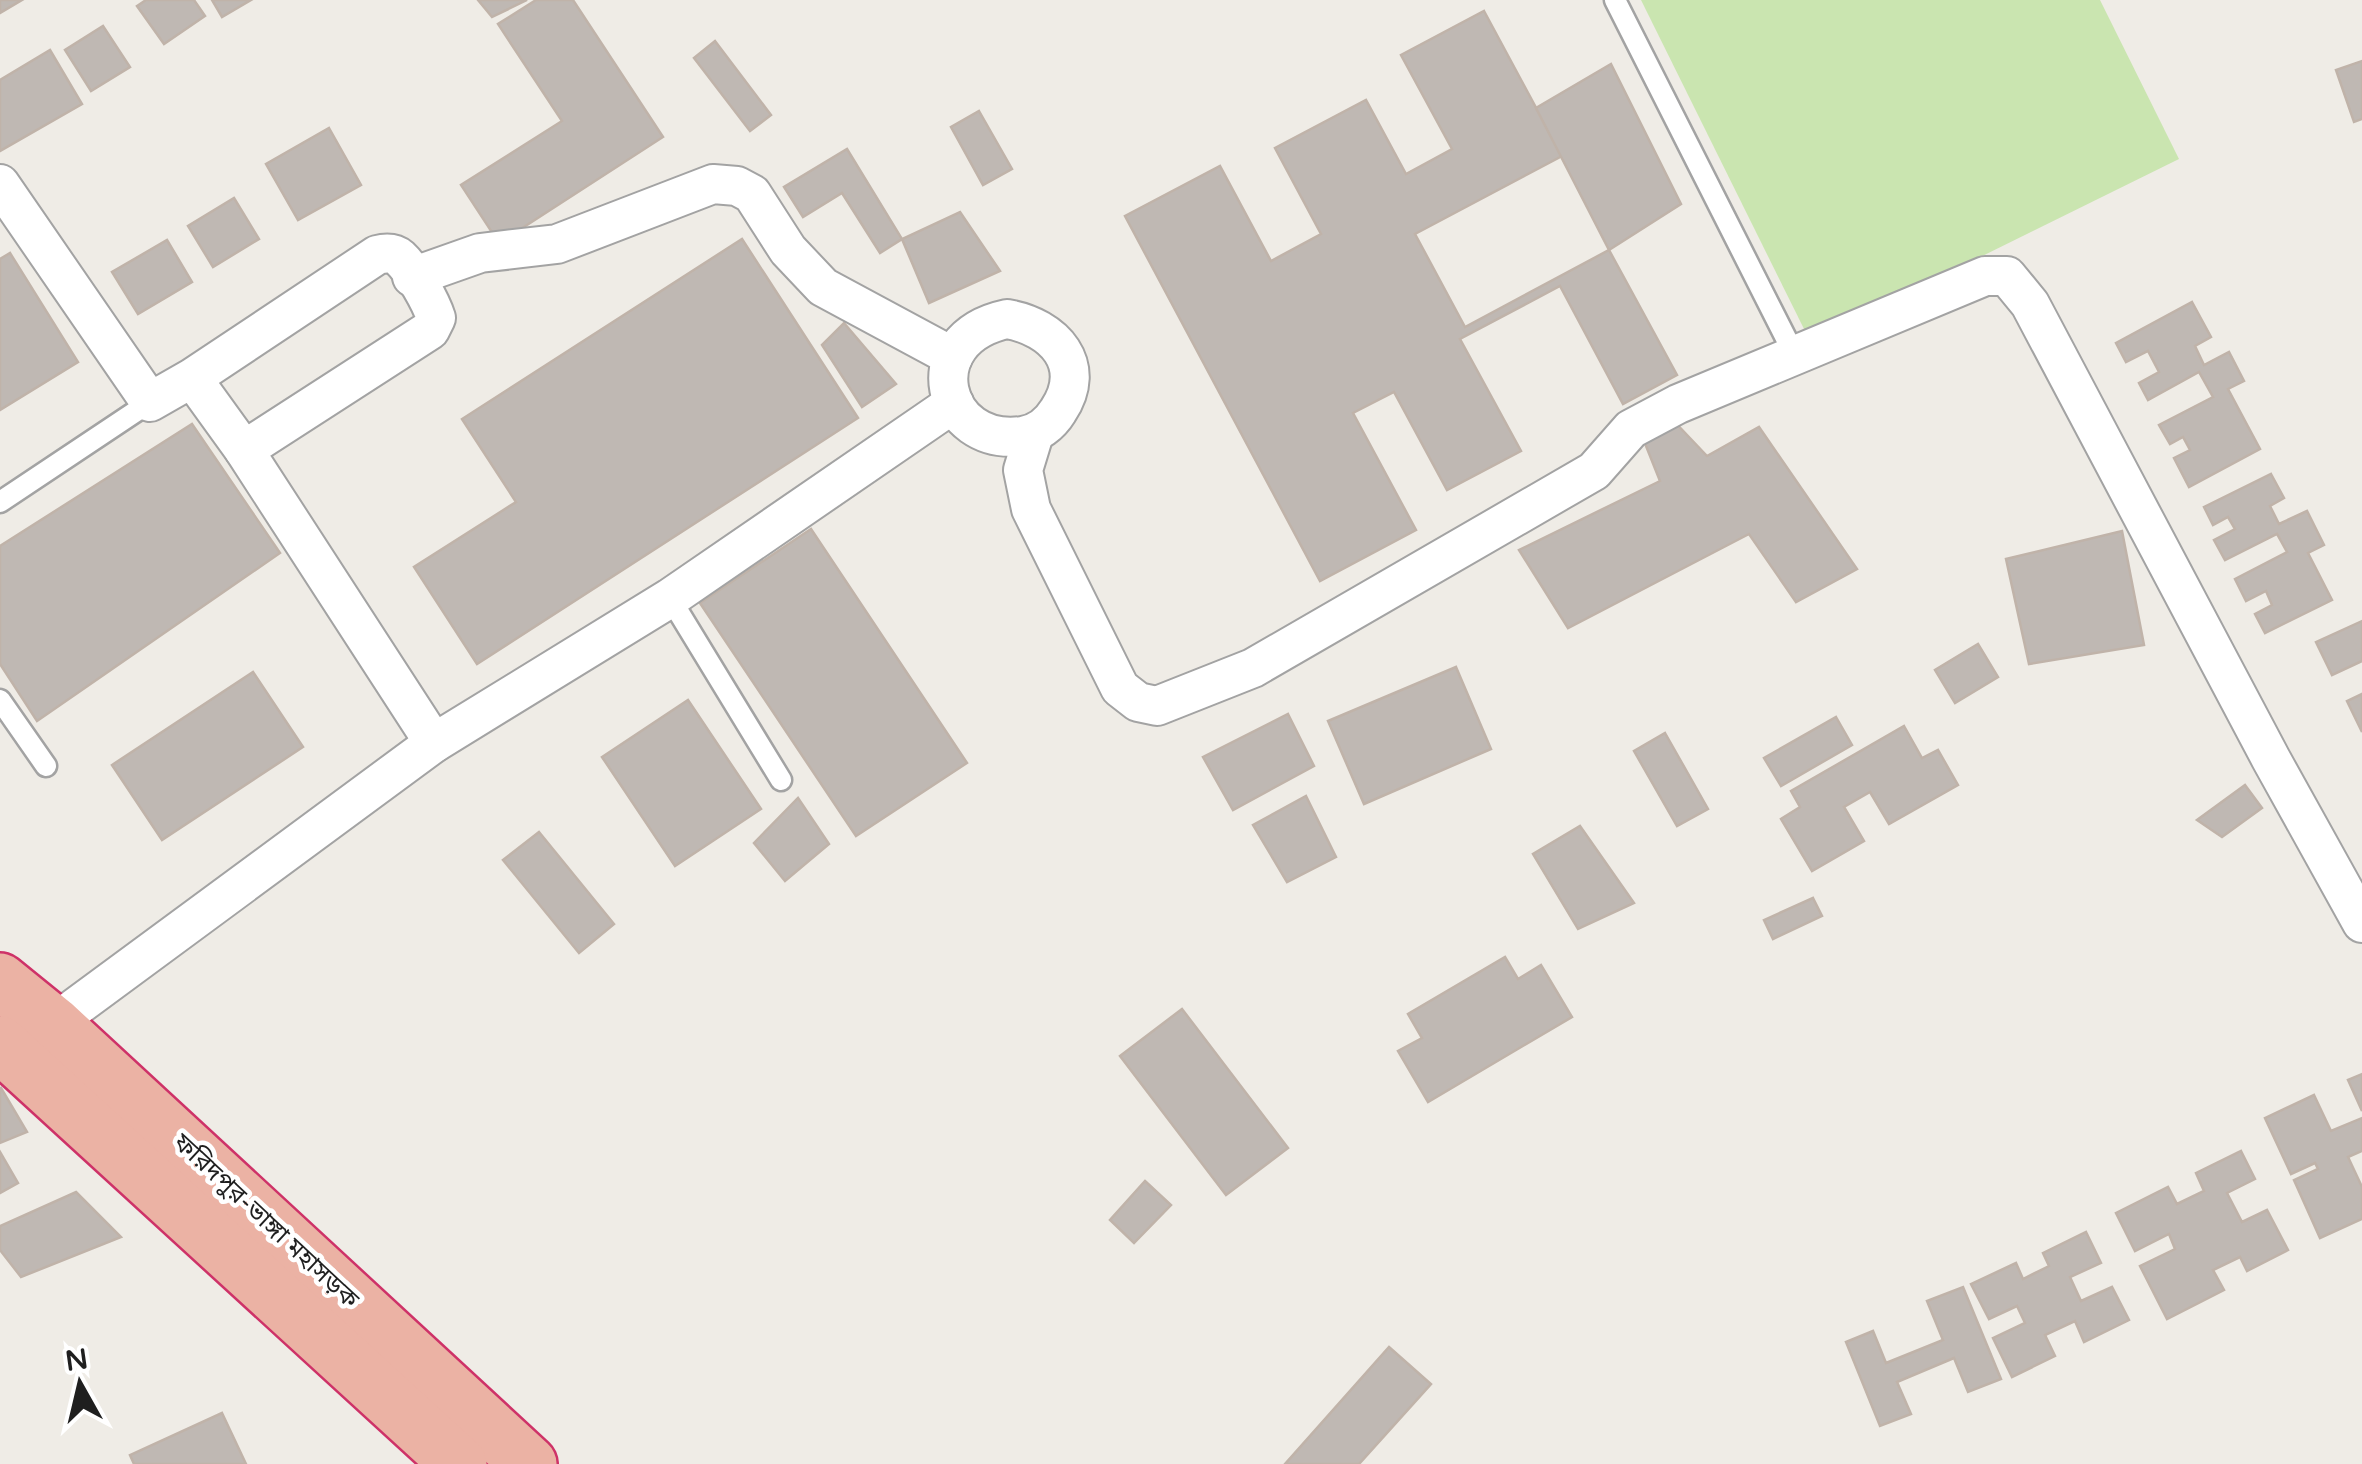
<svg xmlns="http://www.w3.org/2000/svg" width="2362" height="1464" viewBox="0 0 2362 1464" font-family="'Varela Round','Noto Sans Bengali',sans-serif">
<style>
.grass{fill:#cae5b0}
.building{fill:#bfb8b3;stroke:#c0b3a9;stroke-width:2.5}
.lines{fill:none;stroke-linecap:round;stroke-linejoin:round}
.service-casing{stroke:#a3a3a3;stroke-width:25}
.minor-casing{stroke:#a3a3a3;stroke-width:42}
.trunk-casing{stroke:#ce3268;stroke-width:60}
.service{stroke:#fff;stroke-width:20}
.minor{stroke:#fff;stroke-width:38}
.trunk{stroke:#ebb2a4;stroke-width:55}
.labels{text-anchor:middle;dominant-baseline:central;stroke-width:9;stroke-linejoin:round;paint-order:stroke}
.street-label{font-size:25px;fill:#1f1f1f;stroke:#fff}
</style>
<rect width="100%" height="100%" fill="#efece6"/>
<polygon class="grass" points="1641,0 2100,0 2179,159 1810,341"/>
<g class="building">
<polygon points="0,0 22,0 0,13"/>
<polygon points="146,0 194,0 205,16 164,44 137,6"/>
<polygon points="212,0 251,0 222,17"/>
<polygon points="478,0 527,0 492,17"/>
<polygon points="536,0 573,0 663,137 499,243 461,185 562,121 498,24"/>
<polygon points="1484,11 1562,156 1415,234 1465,327 1609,250 1677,375 1623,404 1560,286 1460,339 1521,451 1447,490 1394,392 1353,413 1416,530 1320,581 1125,216 1220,166 1271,261 1321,234 1275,148 1366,100 1406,174 1452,149 1401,55"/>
<polygon points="103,26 130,67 91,91 65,50"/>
<polygon points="715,41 771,115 750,131 694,58"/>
<polygon points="50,50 82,104 0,151 0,80"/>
<polygon points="2362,61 2362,119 2354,122 2336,70"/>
<polygon points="1611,64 1681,204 1609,250 1536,108"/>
<polygon points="979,111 1012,169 983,185 951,127"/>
<polygon points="329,128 361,185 298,220 266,164"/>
<polygon points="847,149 902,239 880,253 842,193 803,217 784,187"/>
<polygon points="234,198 259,239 213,267 188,226"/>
<polygon points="960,212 1000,271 929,303 902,239"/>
<polygon points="742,239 858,418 477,664 414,567 516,502 462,419"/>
<polygon points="167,240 192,282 138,314 112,272"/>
<polygon points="10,253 78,362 0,410 0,259"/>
<polygon points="2192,302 2211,337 2195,346 2204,365 2229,352 2244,381 2228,389 2260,449 2189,487 2174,458 2190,450 2183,437 2170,444 2159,425 2213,397 2199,372 2148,400 2139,383 2159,372 2148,351 2126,362 2116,343"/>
<polygon points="844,323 896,384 862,407 822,345"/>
<polygon points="1670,417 1707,456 1759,427 1857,569 1796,602 1749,534 1568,628 1519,550 1660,481 1640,431"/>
<polygon points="192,424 280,553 37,721 0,664 0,546"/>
<polygon points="2271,474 2284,498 2270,506 2279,524 2307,511 2324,545 2308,553 2332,600 2265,633 2255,614 2272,605 2266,591 2246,601 2235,579 2287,552 2277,534 2225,560 2214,540 2235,529 2228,517 2213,525 2204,507"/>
<polygon points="811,529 967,763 856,836 700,603"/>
<polygon points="2122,531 2144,645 2029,664 2006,559"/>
<polygon points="2362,621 2362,661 2332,675 2316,642"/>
<polygon points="1978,644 1998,677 1955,703 1935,670"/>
<polygon points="1456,667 1491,749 1364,804 1328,721"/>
<polygon points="253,672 303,747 162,840 112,765"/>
<polygon points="2362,694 2362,732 2347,701"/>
<polygon points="688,700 761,809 675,866 602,757"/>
<polygon points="1288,714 1314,766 1233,810 1203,757"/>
<polygon points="1836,717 1852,745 1781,786 1764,758"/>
<polygon points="1904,726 1922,758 1938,750 1958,785 1889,824 1870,792 1844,807 1864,841 1812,871 1781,819 1800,807 1791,791"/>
<polygon points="1665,733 1708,809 1677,826 1634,751"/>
<polygon points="2245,785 2262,808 2222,837 2197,820"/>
<polygon points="1306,796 1336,857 1287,882 1253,825"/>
<polygon points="798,798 829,844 785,881 754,843"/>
<polygon points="1580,826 1634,903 1578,929 1533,854"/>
<polygon points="539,832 614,924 579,953 503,860"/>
<polygon points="1813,898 1822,916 1773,939 1764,920"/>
<polygon points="1505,957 1518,979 1541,965 1572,1017 1428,1102 1398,1051 1422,1038 1408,1014"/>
<polygon points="1182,1009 1288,1148 1226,1195 1120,1056"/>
<polygon points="2362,1074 2362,1111 2348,1080"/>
<polygon points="1,1088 27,1132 0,1143 0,1089"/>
<polygon points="2314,1095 2331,1131 2362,1118 2362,1151 2348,1157 2362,1187 2362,1219 2320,1238 2294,1180 2318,1169 2315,1163 2291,1174 2265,1118"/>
<polygon points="2241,1151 2255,1179 2227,1193 2242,1222 2267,1210 2288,1250 2247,1271 2240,1257 2213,1270 2224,1290 2167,1319 2140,1266 2175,1249 2169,1234 2135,1251 2116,1213 2168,1187 2177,1204 2204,1191 2196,1173"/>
<polygon points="0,1152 18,1183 0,1193"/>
<polygon points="1145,1181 1171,1205 1134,1243 1110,1220"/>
<polygon points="76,1192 121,1237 21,1277 0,1250 0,1226"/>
<polygon points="2086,1232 2101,1263 2070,1277 2081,1301 2112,1287 2129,1320 2084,1342 2075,1321 2045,1335 2055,1356 2012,1377 1993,1338 2025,1323 2017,1306 1989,1319 1971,1284 2016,1263 2023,1279 2049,1266 2043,1253"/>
<polygon points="1963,1287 2001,1379 1968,1392 1954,1358 1897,1382 1911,1414 1880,1426 1846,1342 1873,1331 1886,1363 1943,1340 1927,1301"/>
<polygon points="1389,1347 1431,1384 1359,1464 1285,1464"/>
<polygon points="222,1413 246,1464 134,1464 130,1455"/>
</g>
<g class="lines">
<defs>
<g id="service">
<polyline points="1615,0 1795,356"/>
<polyline points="0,502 150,402"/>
<polyline points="670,598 781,780"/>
<polyline points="0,700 46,766"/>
</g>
<g id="minor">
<path d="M0,184l150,218 42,-24 185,-123c8,-2 16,-3 23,3 13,12 31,44 36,60l-6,12 -186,120 -52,-72"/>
<polyline points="412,277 480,253 557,244 713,184 737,186 752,194 788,250 823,287 953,357"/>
<path d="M1007,319c47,8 82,46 51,92 -8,13 -21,23 -36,25 -81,11 -108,-97 -15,-117z"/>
<polyline points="1034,434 1023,470 1031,509 1120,688 1138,702 1157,706 1253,668 1594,471 1631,429 1678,404 1985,276 2007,276 2030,304 2271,759 2362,923"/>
<polyline points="244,450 434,743"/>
<polyline points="34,1038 434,743 670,598 954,403"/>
</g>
<g id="trunk">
<polyline points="0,981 53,1024 529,1464"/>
<polyline points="0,1044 459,1464"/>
</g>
</defs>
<use href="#service" class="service-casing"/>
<use href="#minor" class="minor-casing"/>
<use href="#trunk" class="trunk-casing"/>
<use href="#service" class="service"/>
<use href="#minor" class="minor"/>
<use href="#trunk" class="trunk"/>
</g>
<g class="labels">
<g class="street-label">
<text transform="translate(266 1221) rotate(43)">ফরিদপুর-ভাঙ্গা মহাসড়ক</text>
</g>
</g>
<g transform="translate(80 1384) rotate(352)" stroke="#ffffff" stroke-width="8" paint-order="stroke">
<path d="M0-8L18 38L0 25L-18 38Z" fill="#1f1f1f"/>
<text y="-15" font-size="28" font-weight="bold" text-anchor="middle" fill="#1f1f1f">N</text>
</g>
</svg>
